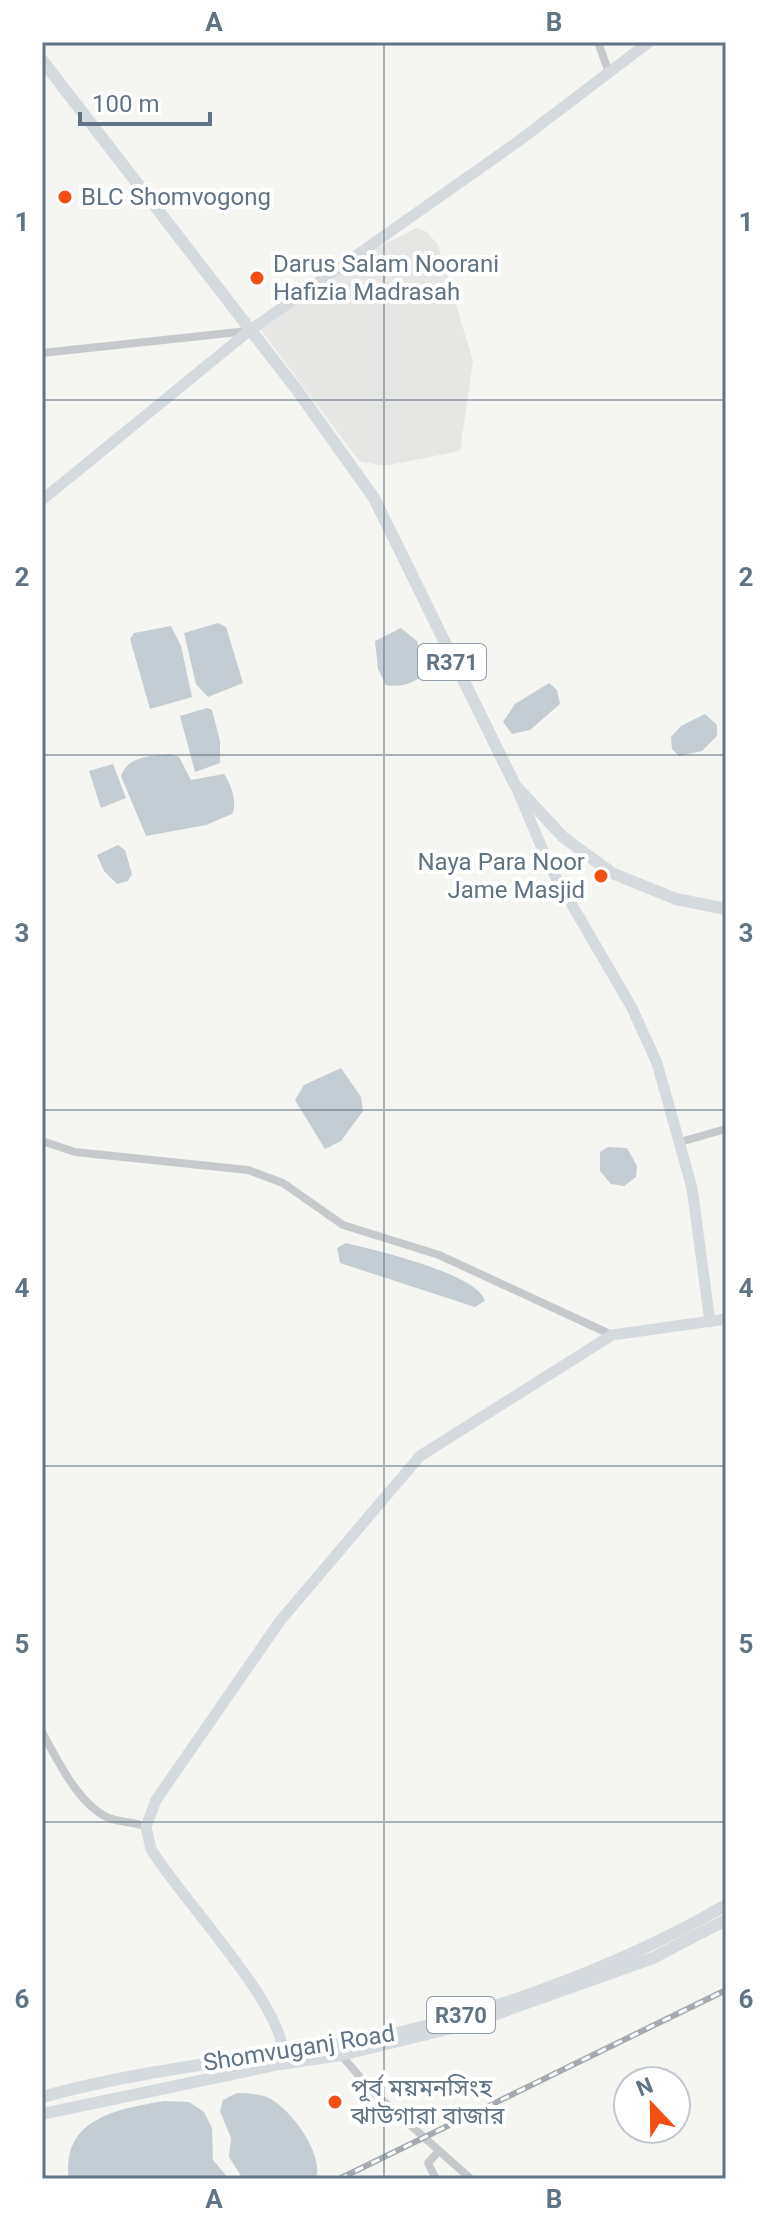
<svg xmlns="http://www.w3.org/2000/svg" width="768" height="2221" viewBox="0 0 768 2221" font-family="Roboto,'Noto Sans Bengali',sans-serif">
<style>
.built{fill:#e6e7e5}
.water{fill:#c4cdd3}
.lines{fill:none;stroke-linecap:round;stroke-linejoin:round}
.street{stroke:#c7cacd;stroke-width:8}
.secondary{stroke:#d5dadf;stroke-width:11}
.primary{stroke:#d5dadf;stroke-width:12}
.rail-casing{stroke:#a4aab0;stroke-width:6}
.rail{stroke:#fff;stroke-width:3;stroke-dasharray:9;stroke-linecap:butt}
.grid{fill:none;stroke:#617485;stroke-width:2;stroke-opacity:0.55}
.poi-dot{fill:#f34f13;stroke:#fff;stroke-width:3}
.labels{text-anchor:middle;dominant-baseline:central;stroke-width:8;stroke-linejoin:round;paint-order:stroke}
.shield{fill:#fff;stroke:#909eaa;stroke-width:2}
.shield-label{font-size:22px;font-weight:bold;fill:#617485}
.poi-label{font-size:24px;fill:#617485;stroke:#fff;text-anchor:start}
.street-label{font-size:24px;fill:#617485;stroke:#fff}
.neatline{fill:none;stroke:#617485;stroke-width:3}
.grid-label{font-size:26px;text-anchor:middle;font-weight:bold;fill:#617485}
</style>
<rect width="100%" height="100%" fill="#f5f6f1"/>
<polygon class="built" points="417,228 427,232 438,245 473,361 460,451 384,466 359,461 260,329 370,251"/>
<g class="water">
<polygon points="218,623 226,627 243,683 208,697 196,684 184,633"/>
<polygon points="171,626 181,646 192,697 150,709 130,639 134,633"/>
<path d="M401,628l16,13 9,30c-9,12 -25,17 -40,14l-8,-16 -3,-28z"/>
<polygon points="549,683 557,690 560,704 530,730 512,734 503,722 515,704"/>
<polygon points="207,708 212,710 220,741 220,763 195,772 180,716"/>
<polygon points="705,714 717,725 717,736 702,751 679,756 672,749 671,737 681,726"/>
<path d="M169,754l10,3 12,23 33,-6c7,10 14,29 8,40l-26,11 -60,11 -25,-60c8,-21 28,-19 48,-22z"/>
<polygon points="113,764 126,798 101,808 89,771"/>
<polygon points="118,845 125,850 132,874 128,881 117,884 104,871 97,855"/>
<polygon points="341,1068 361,1097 363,1111 341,1141 325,1149 295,1100 304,1085"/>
<polygon points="608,1147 627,1148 637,1166 636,1177 624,1186 611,1184 600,1171 600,1152"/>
<path d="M346,1243c28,7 131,30 139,58l-10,6 -135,-44 -3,-15z"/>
<path d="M237,2093c11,0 22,1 32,5 22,11 52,53 48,77l-7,4h-67l-14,-22 2,-19 -11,-27 3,-11z"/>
<path d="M164,2101l25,1 15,10 8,16 1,32 16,19h-160c-8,-61 49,-70 95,-78z"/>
</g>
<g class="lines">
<g class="street">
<polyline points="598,42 609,73"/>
<polyline points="42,353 248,331"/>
<polyline points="42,1141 75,1152 248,1170 283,1183 343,1225 439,1255 612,1335"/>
<polyline points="680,1142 726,1129"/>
<path d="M42,1732c15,27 37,74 67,86 12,5 25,3 37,9"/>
<polyline points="341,2055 373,2092 471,2179"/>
<polyline points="436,2179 428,2163 438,2152"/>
</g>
<g class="secondary">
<polyline points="42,500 249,331 516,143 649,42"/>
<polyline points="517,789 550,867 632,1008 657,1063 692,1188 710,1322"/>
<path d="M282,2059c11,-45 -106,-166 -131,-210l-5,-22 10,-27 124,-179 140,-165 192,-121 114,-16"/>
</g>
<g class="primary">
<polyline points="42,60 297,390 374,498 515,785 563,837 612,873 676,899 726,909"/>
<path d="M42,2097c97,-27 199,-37 298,-53 126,-20 276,-75 386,-139"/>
<polyline points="42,2114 280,2064 341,2055 468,2024 653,1958 726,1920"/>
</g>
<defs>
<polyline id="rail" points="339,2179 726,1990"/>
</defs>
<use href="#rail" class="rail-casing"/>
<use href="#rail" class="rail"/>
</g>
<path class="grid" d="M384,42v2137M42,400h684M42,755h684M42,1110h684M42,1466h684M42,1822h684"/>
<g class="poi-dot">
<circle cx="65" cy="197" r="8"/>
<circle cx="257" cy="278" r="8"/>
<circle cx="601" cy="876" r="8"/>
<circle cx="335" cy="2102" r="8"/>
</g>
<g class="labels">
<g class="shield">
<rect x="418" y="644" width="68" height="36" rx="6"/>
<rect x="427" y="1997" width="68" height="36" rx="6"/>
</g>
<g class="shield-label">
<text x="452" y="662">R371</text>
<text x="461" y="2015">R370</text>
</g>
<g class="poi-label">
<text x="81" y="197">BLC Shomvogong</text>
<text x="273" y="264">Darus Salam Noorani<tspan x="273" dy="28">Hafizia Madrasah</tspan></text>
<text x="585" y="862" text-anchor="end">Naya Para Noor<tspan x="585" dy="28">Jame Masjid</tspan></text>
<text x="351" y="2088">পূর্ব ময়মনসিংহ<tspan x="351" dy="28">ঝাউগারা বাজার</tspan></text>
</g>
<g class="street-label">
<text transform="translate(299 2048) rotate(-9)">Shomvuganj Road</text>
</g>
</g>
<rect width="768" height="2221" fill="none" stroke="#ffffff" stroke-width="88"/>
<g transform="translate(652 2105) rotate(338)"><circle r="38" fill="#ffffff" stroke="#c0c7ce" stroke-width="2"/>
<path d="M0-6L14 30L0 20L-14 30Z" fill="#f34f13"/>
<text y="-12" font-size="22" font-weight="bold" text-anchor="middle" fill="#617485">N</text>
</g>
<path d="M80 112v12h130v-12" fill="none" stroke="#617485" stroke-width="4"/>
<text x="92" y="112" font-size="24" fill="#617485" stroke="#ffffff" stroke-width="6" paint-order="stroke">100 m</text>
<rect x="44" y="44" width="680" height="2133" class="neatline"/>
<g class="grid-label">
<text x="214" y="31">A</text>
<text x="554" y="31">B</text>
<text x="22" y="231">1</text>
<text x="746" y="231">1</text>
<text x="22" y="586">2</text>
<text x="746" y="586">2</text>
<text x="22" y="942">3</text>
<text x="746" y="942">3</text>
<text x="22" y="1297">4</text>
<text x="746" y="1297">4</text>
<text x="22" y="1653">5</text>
<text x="746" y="1653">5</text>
<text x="22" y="2008">6</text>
<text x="746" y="2008">6</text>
<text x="214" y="2208">A</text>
<text x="554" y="2208">B</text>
</g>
</svg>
